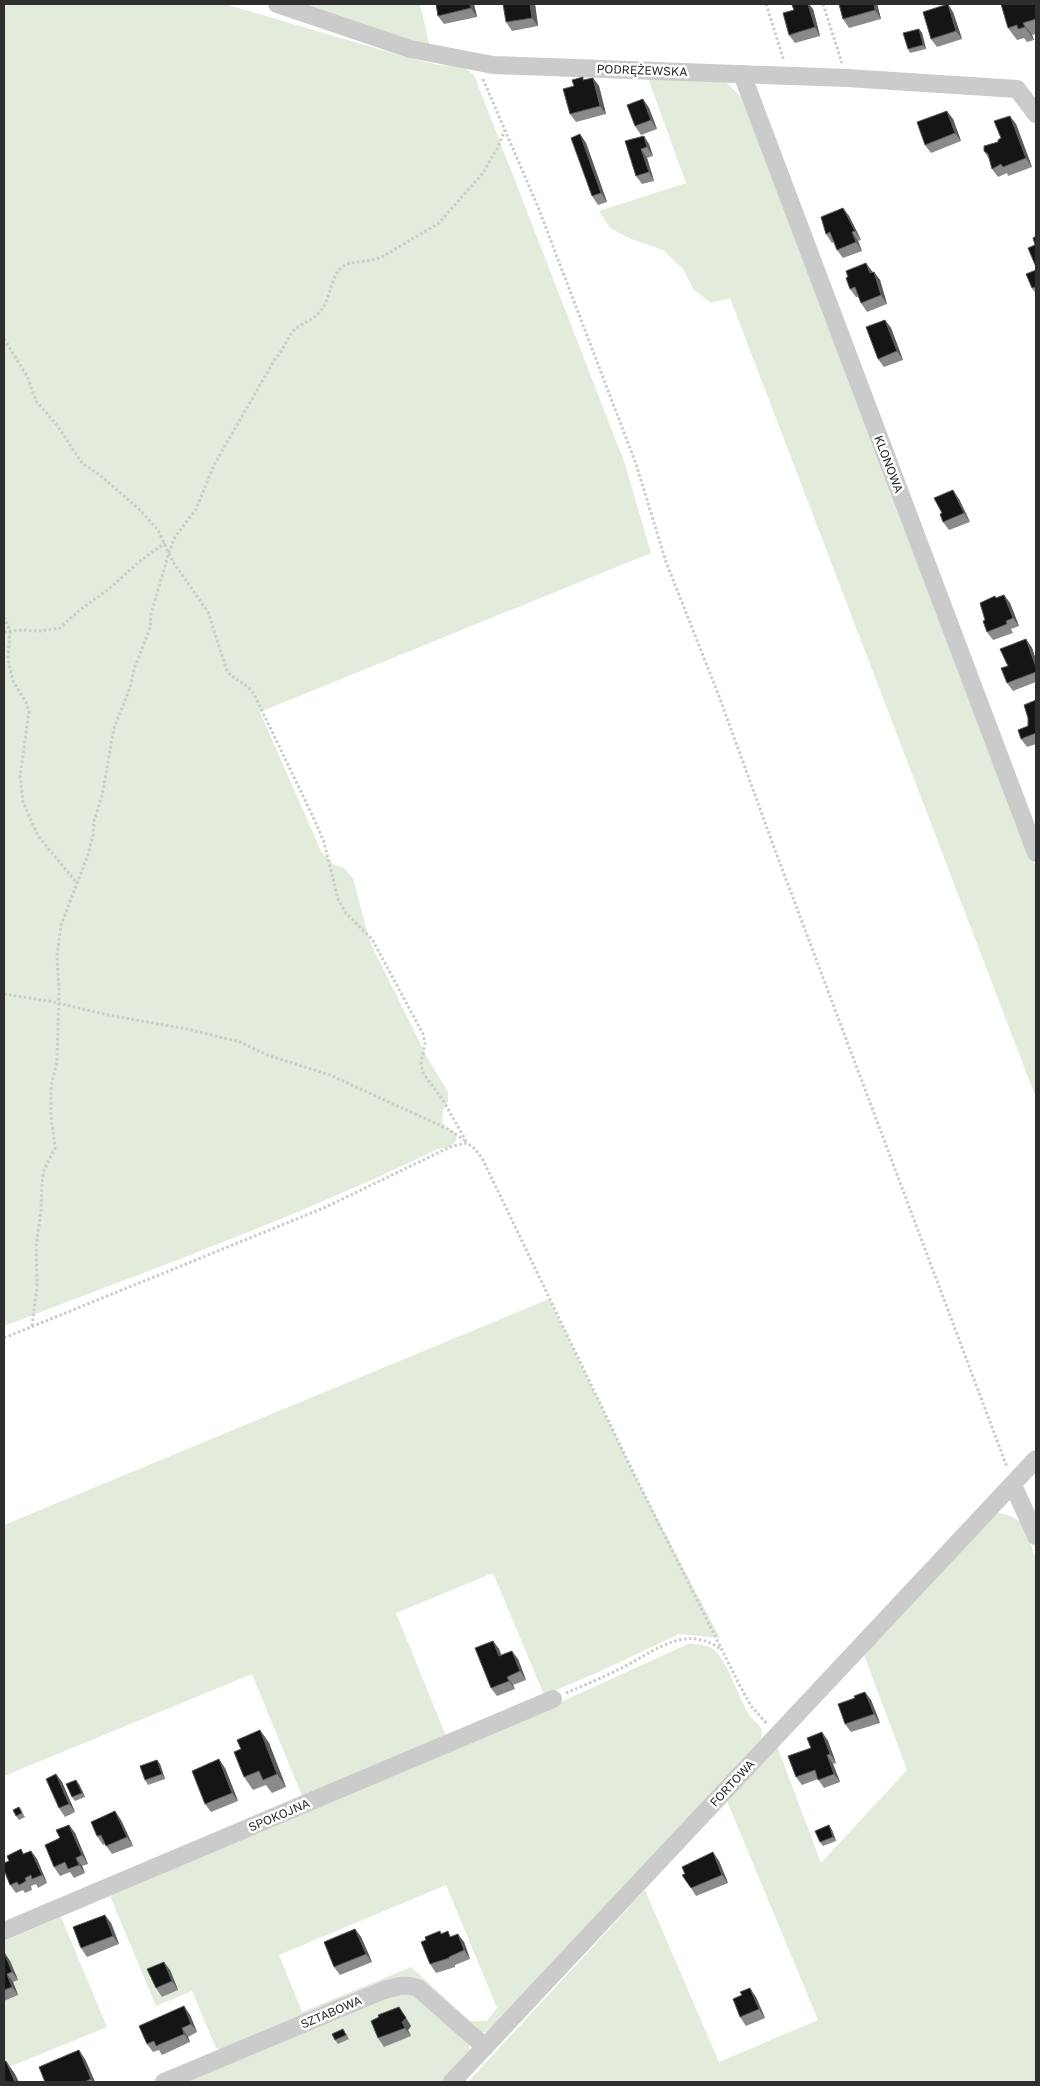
<svg xmlns="http://www.w3.org/2000/svg" width="1040" height="2086" viewBox="0 0 1040 2086" font-family="'Golos Text',sans-serif">
<style>
.green{fill:#e3ebdc;fill-rule:evenodd}
.lines{fill:none;stroke-linecap:round;stroke-linejoin:round}
.path{stroke:#cbcbcb;stroke-width:3;stroke-dasharray:2.5 2.5;stroke-linecap:butt}
.minor{stroke:#cbcbcb;stroke-width:18}
.wall{fill:#8a8a8a}
.shaded-wall{fill:#5b5b5b}
.building{fill:#151515;stroke:#5b5b5b}
.labels{text-anchor:middle;dominant-baseline:central;stroke-width:5;stroke-linejoin:round;paint-order:stroke}
.street-label{font-size:12px;fill:#2e2e2e;stroke:#fff}
</style>
<rect width="100%" height="100%" fill="#fff"/>
<g class="green">
<path d="M4,4h221l184,54 30,7 25,2 10,8 151,389 26,89 -391,159 61,139 12,13 11,4 9,10 17,64 58,117 20,33v9l-5,10 -1,10 3,7 10,4 2,5c-3,10 -10,11 -19,12 -142,69 -288,121 -434,177z"/>
<polygon points="301,4 420,4 430,47"/>
<polygon points="648,78 723,79 744,100 1036,868 1036,1098 730,298 711,303 694,290 683,269 663,250 631,239 610,228 599,211 686,183"/>
<polygon points="549,1299 634,1474 720,1638 679,1634 601,1671 544,1695 493,1573 396,1613 446,1736 302,1796 252,1674 4,1776 4,1525"/>
<path d="M997,1513c30,3 30,22 39,46v523h-568l177,-192 74,172 99,-42 -91,-219 50,-55 44,117 86,-93 -44,-118 127,-135z"/>
<path d="M688,1644c9,0 19,0 26,6 15,13 24,48 36,66 8,10 14,9 11,23l-248,268 -27,25 -6,1 -78,-54 -178,72 -8,-3 -24,-57 -36,15 -46,-110 453,-195zM446,1885l51,123 -10,13h-17l-59,-54 -109,45 -23,-57z"/>
<polygon points="61,1917 107,2027 4,2069 4,1941"/>
<path d="M384,1994h30l49,42c3,4 7,9 7,14 0,9 -19,26 -25,32h-265z"/>
</g>
<g class="lines">
<g class="path">
<polyline points="766,4 784,61"/>
<polyline points="823,4 842,63"/>
<polyline points="483,79 538,207 636,464 666,562 719,696 775,850 1007,1467"/>
<path d="M4,339l23,37 9,25 21,24 25,38 19,13 39,34 18,20 15,32 35,50 19,59c8,10 19,11 27,23l61,127 9,21 14,57 7,13 27,27 51,95 2,9 -4,20 2,10 20,27 24,43"/>
<polyline points="4,617 10,631 8,659 13,681 27,704 29,712 20,776 23,802 38,836 77,883"/>
<polyline points="4,632 21,630 40,631 60,628 81,609 110,588 140,561 165,543"/>
<polyline points="4,994 49,1001 108,1015 187,1029 240,1042 267,1055 330,1075 448,1129 464,1140"/>
<path d="M32,1326l5,-40 -1,-39 5,-36 1,-29 2,-12 11,-22 -4,-32v-30l6,-24 2,-72 -2,-34 4,-31 27,-70 5,-20 1,-14 8,-25 12,-68 16,-40 4,-19 16,-41 1,-14 18,-62 6,-15 21,-28 18,-44 61,-106c10,-10 12,-22 19,-29 11,-9 23,-11 30,-24 7,-12 7,-33 21,-41 7,-4 26,-3 37,-8l57,-34 43,-49 15,-25 8,-19"/>
<polyline points="4,1338 326,1207 452,1146 467,1143 475,1149 482,1158 634,1474 740,1686 751,1706 767,1724"/>
<path d="M566,1693c21,-9 43,-18 63,-29 31,-17 59,-39 93,-14"/>
</g>
<g class="minor">
<polyline points="277,4 410,49 493,65 847,78 1017,89 1036,114"/>
<polyline points="742,74 1036,853"/>
<polyline points="1013,1485 1036,1536"/>
<polyline points="4,1931 553,1699"/>
<path d="M164,2082l220,-92c12,-3 22,-7 34,-2l67,59"/>
<polyline points="452,2082 1036,1459"/>
</g>
</g>
<g class="wall">
<polygon points="436,4 474,4 477,17 444,24 438,16"/>
<polygon points="535,4 538,26 512,31 506,22"/>
<polygon points="839,4 877,4 881,19 849,28 843,19"/>
<polygon points="1036,4 1036,34 1032,35 1034,40 1027,42 1024,38 1017,40 1008,28"/>
<polygon points="813,9 820,36 795,43 789,35 794,10"/>
<polygon points="953,12 962,39 937,47 931,39"/>
<polygon points="919,29 922,33 926,49 910,53 908,49"/>
<polygon points="593,78 599,86 606,114 576,122 570,114 574,86 585,80"/>
<polygon points="643,99 649,108 657,129 641,135 635,126"/>
<polygon points="953,119 961,141 931,153 925,145"/>
<polygon points="1016,124 1032,167 1008,176 1007,173 998,177 992,169 989,159 984,151 998,142"/>
<polygon points="580,134 586,143 607,202 598,205 592,196"/>
<polygon points="625,141 649,144 653,156 647,158 654,181 642,184 636,176"/>
<polygon points="843,208 849,216 861,240 858,241 862,251 843,258 837,250 834,242 832,243 826,234"/>
<polygon points="1036,270 1036,294 1032,288"/>
<polygon points="872,272 874,272 880,280 887,304 867,312 861,303 858,297 856,297 850,289"/>
<polygon points="885,320 891,328 903,360 884,367 878,359"/>
<polygon points="959,499 970,522 949,530 943,522 942,513"/>
<polygon points="1004,595 1010,603 1019,626 1011,629 1013,633 993,640 987,632 985,620 997,597"/>
<polygon points="1026,639 1032,648 1036,660 1036,682 1013,691 1007,683 1008,666"/>
<polygon points="1036,700 1036,744 1027,747 1021,739 1028,726"/>
<polygon points="493,1641 499,1649 501,1655 518,1659 526,1680 513,1685 515,1689 497,1696 491,1688"/>
<polygon points="855,1698 871,1700 880,1723 851,1732 845,1724"/>
<polygon points="260,1730 269,1743 286,1787 272,1793 266,1785 253,1790 244,1777 241,1749"/>
<polygon points="822,1732 828,1741 836,1763 833,1764 840,1782 824,1788 818,1779 802,1785 796,1777 811,1748"/>
<polygon points="157,1760 160,1764 165,1779 148,1785 145,1780"/>
<polygon points="225,1768 238,1801 211,1812 205,1804"/>
<polygon points="56,1774 62,1782 75,1812 65,1817 59,1808"/>
<polygon points="79,1784 85,1797 75,1801 72,1797"/>
<polygon points="19,1807 25,1817 19,1820 16,1816"/>
<polygon points="121,1820 133,1846 112,1854 105,1844 103,1845 97,1836"/>
<polygon points="69,1825 75,1833 88,1864 82,1866 85,1873 74,1878 70,1872 60,1876 54,1867 60,1838"/>
<polygon points="829,1825 832,1830 836,1841 823,1846 820,1842"/>
<polygon points="21,1849 24,1854 31,1851 37,1859 47,1883 38,1888 36,1884 31,1886 32,1890 25,1893 23,1890 16,1893 10,1885 9,1861"/>
<polygon points="719,1861 728,1883 696,1896 691,1888 685,1874"/>
<polygon points="111,1923 119,1944 87,1957 81,1948"/>
<polygon points="355,1929 361,1937 372,1962 340,1975 334,1967"/>
<polygon points="441,1934 452,1936 464,1942 470,1959 455,1965 455,1967 436,1973 430,1964"/>
<polygon points="4,1952 10,1961 18,1980 13,1982 18,1995 4,2001"/>
<polygon points="170,1970 178,1990 162,1997 156,1988"/>
<polygon points="742,1995 756,1997 765,2018 746,2026 740,2017"/>
<polygon points="184,2006 190,2015 197,2032 188,2037 190,2042 162,2055 159,2050 153,2052 147,2044"/>
<polygon points="405,2016 411,2026 408,2030 411,2036 384,2047 378,2038"/>
<polygon points="346,2033 349,2039 338,2044 335,2040"/>
<polygon points="85,2059 95,2082 45,2082"/>
</g>
<g class="shaded-wall">
<polygon points="470,4 474,4 477,17 471,8"/>
<polygon points="530,4 535,4 538,26 532,18"/>
<polygon points="808,4 809,4 813,9 820,36 815,27"/>
<polygon points="874,4 877,4 881,19 875,10"/>
<polygon points="948,4 953,12 962,39 956,31"/>
<polygon points="1023,23 1032,35 1034,40 1025,27"/>
<polygon points="919,29 922,33 926,49 923,45"/>
<polygon points="593,78 599,86 606,114 600,106"/>
<polygon points="643,99 649,108 657,129 651,120"/>
<polygon points="947,111 953,119 961,141 955,133"/>
<polygon points="1010,116 1016,124 1032,167 1026,158"/>
<polygon points="580,134 586,143 607,202 601,193"/>
<polygon points="644,136 649,144 653,156 647,147"/>
<polygon points="641,149 647,158 654,181 649,172"/>
<polygon points="843,208 849,216 861,240 855,231"/>
<polygon points="852,232 858,241 862,251 856,242"/>
<polygon points="866,263 872,271 876,282 870,273"/>
<polygon points="874,272 880,280 887,304 881,295"/>
<polygon points="885,320 891,328 903,360 897,351"/>
<polygon points="953,490 959,499 970,522 964,513"/>
<polygon points="1004,595 1010,603 1019,626 1013,618"/>
<polygon points="1026,639 1032,648 1036,660 1036,667"/>
<polygon points="493,1641 499,1649 505,1665 499,1656"/>
<polygon points="512,1651 518,1659 526,1680 520,1671"/>
<polygon points="507,1677 513,1685 515,1689 509,1681"/>
<polygon points="865,1692 871,1700 880,1723 874,1714"/>
<polygon points="260,1730 269,1743 286,1787 277,1774"/>
<polygon points="822,1732 828,1741 836,1763 830,1754"/>
<polygon points="827,1755 833,1764 840,1782 834,1774"/>
<polygon points="219,1759 225,1768 238,1801 232,1793"/>
<polygon points="157,1760 160,1764 165,1779 162,1774"/>
<polygon points="56,1774 62,1782 75,1812 69,1804"/>
<polygon points="76,1780 79,1784 85,1797 82,1793"/>
<polygon points="115,1811 121,1820 133,1846 127,1837"/>
<polygon points="69,1825 75,1833 88,1864 82,1855"/>
<polygon points="829,1825 832,1830 836,1841 833,1837"/>
<polygon points="31,1851 37,1859 47,1883 42,1875"/>
<polygon points="713,1852 719,1861 728,1883 722,1875"/>
<polygon points="76,1858 82,1866 85,1873 79,1865"/>
<polygon points="105,1915 111,1923 119,1944 113,1936"/>
<polygon points="355,1929 361,1937 372,1962 366,1954"/>
<polygon points="458,1934 464,1942 470,1959 464,1950"/>
<polygon points="4,1952 10,1961 18,1980 12,1972"/>
<polygon points="164,1962 170,1970 178,1990 172,1981"/>
<polygon points="7,1974 13,1982 18,1995 12,1987"/>
<polygon points="750,1988 756,1997 765,2018 759,2009"/>
<polygon points="184,2006 190,2015 197,2032 191,2024"/>
<polygon points="399,2007 411,2026 408,2030 411,2036 405,2028 402,2022"/>
<polygon points="182,2028 188,2037 190,2042 184,2034"/>
<polygon points="79,2050 85,2059 95,2082 93,2082 91,2079"/>
<polygon points="6,2061 15,2074 19,2082 15,2082"/>
</g>
<g class="building">
<polygon points="436,4 470,4 471,8 438,16"/>
<polygon points="503,4 530,4 532,18 506,22"/>
<polygon points="797,4 808,4 815,27 789,35 783,13 794,10 792,5"/>
<polygon points="839,4 874,4 875,10 843,19"/>
<polygon points="948,4 956,31 931,39 923,12"/>
<polygon points="1001,4 1036,4 1036,19 1023,23 1025,27 1018,29 1017,25 1008,28"/>
<polygon points="919,29 923,45 908,49 903,33"/>
<polygon points="583,77 583,80 593,78 600,106 570,114 563,89 574,86 572,80"/>
<polygon points="643,99 651,120 635,126 627,105"/>
<polygon points="947,111 955,133 925,145 917,122"/>
<polygon points="1010,116 1026,158 1003,167 1001,164 992,169 988,154 984,151 984,146 998,142 998,140 1001,138 994,121"/>
<polygon points="580,134 601,193 592,196 571,138"/>
<polygon points="644,136 647,147 641,149 649,172 636,176 625,141"/>
<polygon points="843,208 855,231 852,232 856,242 837,250 830,232 826,234 821,217"/>
<polygon points="1036,236 1036,267 1028,248 1035,245 1033,238"/>
<polygon points="866,263 870,273 874,272 881,295 861,303 855,287 850,289 846,278 848,277 846,271"/>
<polygon points="1036,270 1036,287 1032,288 1026,274"/>
<polygon points="885,320 897,351 878,359 866,327"/>
<polygon points="953,490 964,513 943,522 940,514 942,513 934,498"/>
<polygon points="1004,595 1013,618 1006,621 1007,624 987,632 983,621 985,620 980,603 995,596 996,598"/>
<polygon points="1026,639 1036,667 1036,672 1007,683 1001,668 1008,666 1000,649"/>
<polygon points="1036,700 1036,733 1021,739 1018,730 1028,726 1028,718 1024,705"/>
<polygon points="493,1641 499,1656 512,1651 520,1671 507,1677 509,1681 491,1688 475,1648"/>
<polygon points="865,1692 874,1714 845,1724 838,1704 855,1698 854,1696"/>
<polygon points="260,1730 277,1774 263,1780 259,1771 244,1777 234,1752 241,1749 237,1740"/>
<polygon points="822,1732 830,1754 827,1755 834,1774 818,1780 815,1770 796,1777 788,1756 811,1748 807,1738"/>
<polygon points="219,1759 232,1793 205,1804 192,1771"/>
<polygon points="157,1760 162,1774 145,1780 140,1766"/>
<polygon points="56,1774 69,1804 59,1808 46,1779"/>
<polygon points="76,1780 82,1793 72,1797 66,1784"/>
<polygon points="19,1807 22,1813 16,1816 13,1810"/>
<polygon points="115,1811 127,1837 106,1846 101,1835 97,1836 91,1822"/>
<polygon points="69,1825 82,1855 76,1858 79,1865 68,1869 65,1862 54,1867 45,1845 60,1838 56,1830"/>
<polygon points="829,1825 833,1837 820,1842 815,1831"/>
<polygon points="21,1849 23,1854 31,1851 42,1875 32,1879 31,1875 25,1878 26,1881 19,1885 17,1882 10,1885 4,1870 4,1863 9,1861 7,1856"/>
<polygon points="713,1852 722,1875 691,1888 682,1875 685,1874 682,1867"/>
<polygon points="105,1915 113,1936 81,1948 73,1927"/>
<polygon points="355,1929 366,1954 334,1967 324,1942"/>
<polygon points="440,1931 441,1934 448,1931 450,1937 458,1934 464,1950 449,1957 449,1958 430,1964 421,1942 426,1940 425,1937"/>
<polygon points="4,1952 12,1972 7,1974 12,1987 4,1990"/>
<polygon points="164,1962 172,1981 156,1988 147,1969"/>
<polygon points="750,1988 759,2009 740,2017 733,1999 742,1995 740,1992"/>
<polygon points="184,2006 191,2024 182,2028 184,2034 156,2046 154,2041 147,2044 139,2026"/>
<polygon points="399,2007 406,2018 402,2022 405,2028 378,2038 371,2021 379,2017 378,2015"/>
<polygon points="343,2029 346,2035 335,2040 332,2034"/>
<polygon points="79,2050 91,2079 84,2082 45,2082 39,2067"/>
<polygon points="6,2061 15,2082 4,2082 4,2062"/>
</g>
<g class="labels">
<g class="street-label">
<text transform="translate(642 70) rotate(2)">PODRĘŻEWSKA</text>
<text transform="translate(889 464) rotate(69)">KLONOWA</text>
<text transform="translate(732 1783) rotate(-47)">FORTOWA</text>
<text transform="translate(279 1815) rotate(-23)">SPOKOJNA</text>
<text transform="translate(331 2012) rotate(-23)">SZTABOWA</text>
</g>
</g>
<rect width="1040" height="2086" fill="none" stroke="#2e2e2e" stroke-width="10"/>
</svg>
